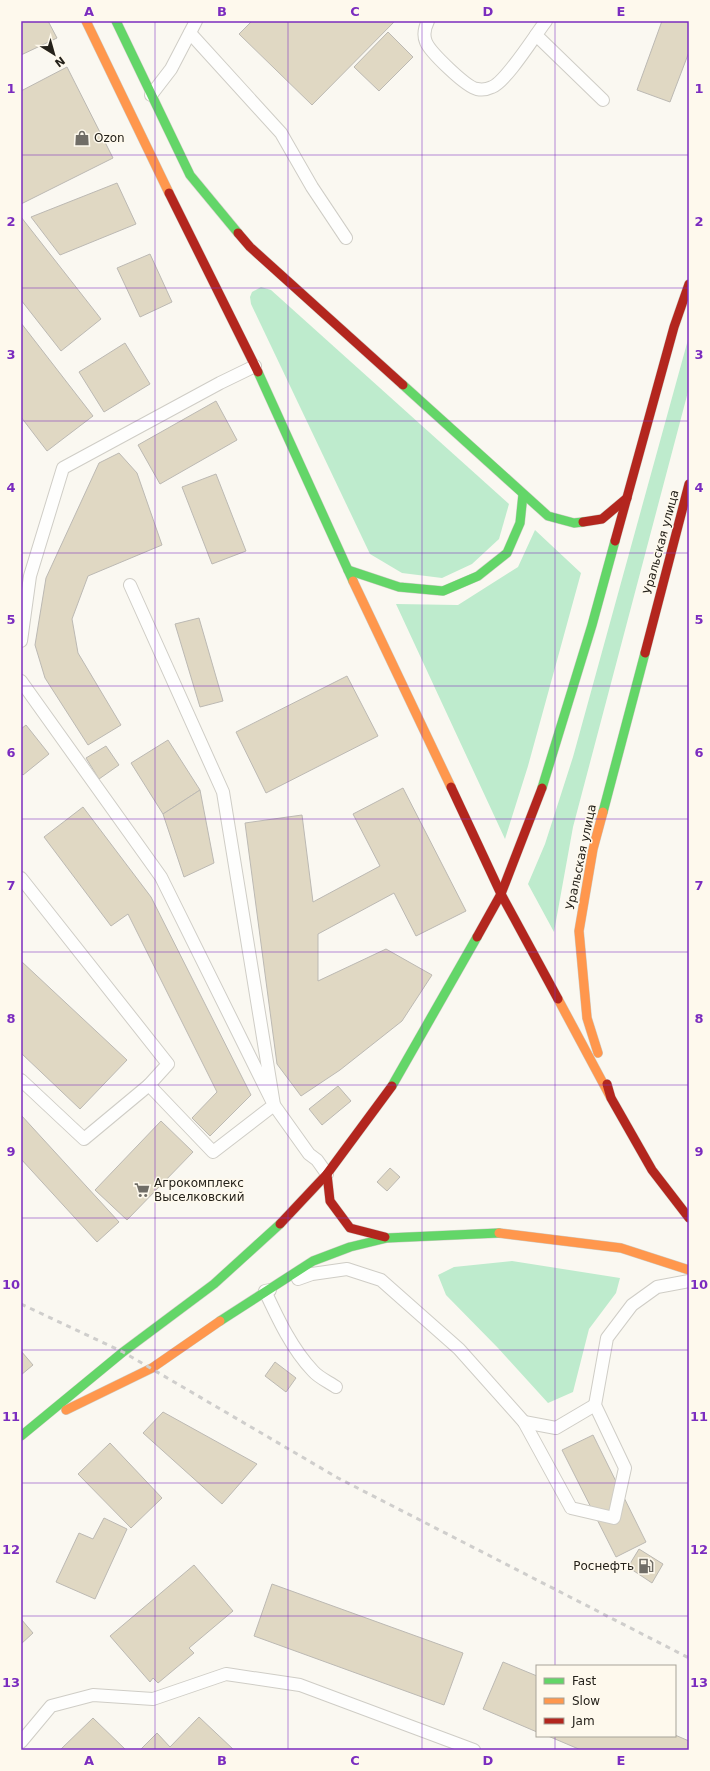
<svg xmlns="http://www.w3.org/2000/svg" width="710" height="1771" viewBox="0 0 710 1771" font-family="'DejaVu Sans',sans-serif">
<style>
.green{fill:#beebcd}
.building{fill:#e0d8c3;stroke:#bcb9b3}
.lines{fill:none;stroke-linecap:round;stroke-linejoin:round}
.lane-casing{stroke:#cfcdc6;stroke-width:14}
.fast-casing{stroke:#cfcdc6;stroke-width:10}
.slow-casing{stroke:#cfcdc6;stroke-width:10}
.jam-casing{stroke:#cfcdc6;stroke-width:10}
.lane{stroke:#fefefd;stroke-width:12}
.fast{stroke:#63d668;stroke-width:9}
.slow{stroke:#ff974d;stroke-width:9}
.jam{stroke:#b3261e;stroke-width:9}
.rail{stroke:#cfcecc;stroke-width:3;stroke-dasharray:5 5;stroke-linecap:butt}
.grid{fill:none;stroke:#7b2cbf;stroke-width:1;stroke-opacity:0.55}
.labels{text-anchor:middle;dominant-baseline:central;stroke-width:3;stroke-linejoin:round;paint-order:stroke}
.poi-label{font-size:12px;fill:#25221b;stroke:#fef9ed;text-anchor:start}
.street-label{font-size:12px;fill:#25221b;stroke:#fef9ed}
.neatline{fill:none;stroke:#7b2cbf;stroke-width:1.5}
.grid-label{font-size:13px;text-anchor:middle;font-weight:bold;fill:#7b2cbf}
</style>
<rect width="100%" height="100%" fill="#faf8f1"/>
<g class="green">
<polygon points="261,287 271,290 509,504 499,539 472,564 442,578 402,573 370,554 251,304 250,297 252,292"/>
<polygon points="689,336 689,388 573,827 554,932 528,884 545,844 573,757"/>
<polygon points="535,530 581,573 528,766 505,839 396,604 458,605 518,567"/>
<polygon points="512,1261 620,1278 616,1293 589,1329 573,1392 548,1403 498,1348 446,1295 438,1275 454,1267"/>
</g>
<g class="building">
<polygon points="21,21 48,21 57,38 21,55"/>
<polygon points="252,21 395,21 312,105 239,34"/>
<polygon points="662,21 689,21 689,52 670,102 637,90"/>
<polygon points="388,32 413,57 379,91 354,67"/>
<polygon points="67,67 113,158 21,204 21,91"/>
<polygon points="117,183 136,224 60,255 31,217"/>
<polygon points="21,217 101,319 61,351 21,300"/>
<polygon points="150,254 172,302 140,317 117,268"/>
<polygon points="21,323 93,416 47,451 21,417"/>
<polygon points="125,343 150,384 104,412 79,372"/>
<polygon points="216,401 237,440 160,484 138,445"/>
<polygon points="119,453 137,473 162,545 88,576 72,619 78,653 121,725 88,745 45,678 35,645 46,578 99,463"/>
<polygon points="216,474 246,551 212,564 182,487"/>
<polygon points="199,618 223,701 200,707 175,624"/>
<polygon points="347,676 378,736 266,793 236,732"/>
<polygon points="26,725 49,754 23,775 21,773 21,729"/>
<polygon points="168,740 200,790 163,814 131,763"/>
<polygon points="106,746 119,765 99,779 86,758"/>
<polygon points="403,788 466,911 416,936 394,893 318,934 318,981 386,949 432,975 402,1021 340,1070 301,1096 277,1064 245,823 302,815 313,902 380,866 353,814"/>
<polygon points="200,790 214,863 184,877 163,814"/>
<polygon points="83,807 151,897 251,1095 210,1136 192,1118 217,1092 128,914 111,926 44,837"/>
<polygon points="21,961 127,1060 80,1109 21,1053"/>
<polygon points="338,1086 351,1101 322,1125 309,1109"/>
<polygon points="21,1115 119,1222 97,1242 21,1159"/>
<polygon points="161,1121 193,1152 127,1220 95,1190"/>
<polygon points="390,1168 400,1177 387,1191 377,1182"/>
<polygon points="21,1351 33,1365 21,1375"/>
<polygon points="275,1362 296,1378 286,1392 265,1376"/>
<polygon points="163,1412 257,1464 222,1504 143,1433"/>
<polygon points="593,1435 646,1542 616,1557 562,1450"/>
<polygon points="110,1443 162,1498 131,1528 78,1474"/>
<polygon points="104,1518 127,1529 95,1599 56,1582 79,1533 93,1539"/>
<polygon points="639,1549 663,1564 652,1583 628,1567"/>
<polygon points="194,1565 233,1611 189,1648 194,1653 158,1683 153,1678 150,1682 110,1636"/>
<polygon points="272,1584 463,1653 444,1705 254,1636"/>
<polygon points="21,1619 33,1633 21,1644"/>
<polygon points="503,1662 537,1676 537,1732 483,1709"/>
<polygon points="199,1717 234,1750 140,1750 157,1733 170,1747"/>
<polygon points="93,1718 126,1750 60,1750"/>
<polygon points="675,1735 689,1741 689,1750 581,1750 548,1736"/>
</g>
<g class="lines">
<defs>
<g id="lane">
<path d="M428,21c-3,6 -5,14 -2,21 4,10 40,45 51,47 5,1 11,0 15,-2 14,-5 43,-52 54,-66"/>
<polyline points="190,33 281,133 312,187 346,238"/>
<polyline points="536,35 603,100"/>
<polyline points="151,95 171,69 196,21"/>
<polyline points="130,585 223,792 274,1105 309,1154 317,1160 327,1174"/>
<polyline points="21,641 30,576 63,468 220,383 255,366"/>
<polyline points="21,681 161,877 274,1105 213,1152 149,1085 168,1064 21,878"/>
<polyline points="21,1080 84,1139 149,1085"/>
<polyline points="298,1279 312,1274 347,1269 381,1280 459,1349 524,1422 571,1508 614,1518 625,1468 595,1405 607,1338 632,1305 657,1287 689,1281"/>
<path d="M270,1290l-5,1c13,28 27,58 48,80 6,7 16,11 23,16"/>
<polyline points="524,1422 556,1428 595,1405"/>
<polyline points="21,1742 51,1706 93,1695 153,1699 226,1674 300,1685 474,1750"/>
</g>
<g id="fast">
<polyline points="116,21 190,175 238,233"/>
<polyline points="258,372 353,581"/>
<polyline points="403,385 548,516 574,523 583,522"/>
<polyline points="348,570 399,587 443,591 478,576 507,553 520,523 523,494"/>
<polyline points="542,788 592,625 615,541"/>
<polyline points="603,812 645,653"/>
<polyline points="392,1086 477,937"/>
<polyline points="220,1321 313,1261 350,1247 387,1238 499,1233"/>
<polyline points="21,1436 123,1352 214,1284 280,1224"/>
</g>
<g id="slow">
<polyline points="86,21 169,193"/>
<polyline points="353,581 451,787"/>
<polyline points="558,999 611,1098"/>
<polyline points="598,1053 587,1018 579,931 593,849 603,812"/>
<polyline points="499,1233 621,1248 689,1270"/>
<polyline points="66,1410 152,1368 220,1321"/>
</g>
<g id="jam">
<polyline points="169,193 258,372"/>
<polyline points="238,233 250,247 403,385"/>
<polyline points="583,522 602,519 627,498"/>
<polyline points="615,541 674,327 689,284"/>
<polyline points="645,653 689,484"/>
<polyline points="451,787 501,894 558,999"/>
<polyline points="477,937 501,894 542,788"/>
<polyline points="607,1084 611,1098 652,1170 689,1218"/>
<polyline points="327,1174 330,1201 350,1228 385,1237"/>
<polyline points="280,1224 327,1174 392,1086"/>
</g>
</defs>
<use href="#lane" class="lane-casing"/>
<use href="#fast" class="fast-casing"/>
<use href="#slow" class="slow-casing"/>
<use href="#jam" class="jam-casing"/>
<use href="#lane" class="lane"/>
<use href="#fast" class="fast"/>
<use href="#slow" class="slow"/>
<use href="#jam" class="jam"/>
<polyline class="rail" points="21,1304 123,1352 338,1478 689,1658"/>
</g>
<path class="grid" d="M155,21v1729M288,21v1729M422,21v1729M555,21v1645M21,155h668M21,288h668M21,421h668M21,553h668M21,686h668M21,819h668M21,952h668M21,1085h668M21,1218h668M21,1350h668M21,1483h668M21,1616h668M555,1736v14"/>
<defs>
<symbol id="shop-bare" viewBox="-9 -9 18 18"><path d="M-5-2.5h2.3a2.7 3.5 0 0 1 5.4 0H5L5.5 6h-11ZM-1.5-2.5h3a1.5 2.3 0 0 0-3 0Z" fill="#706d66" stroke="#fef9ed" stroke-width="2.5" paint-order="stroke"/></symbol>
<symbol id="supermarket-bare" viewBox="-9 -9 18 18"><path d="M-6-5.5h2.5l.6 2H6L4.5 2H-2.5L-4.4-4H-6ZM-1.5 3.2a1.3 1.3 0 1 0 .1 0ZM3 3.2a1.3 1.3 0 1 0 .1 0Z" fill="#706d66" stroke="#fef9ed" stroke-width="2.5" paint-order="stroke"/></symbol>
<symbol id="fuel-bare" viewBox="-9 -9 18 18"><path d="M-5.5-6h7V0h2V4h1.3V-2.5L3-4.5l.8-.8L6-3V5H2.5V1h-1V6h-7ZM-4.2-4.7v3.2H.2V-4.7Z" fill="#706d66" stroke="#fef9ed" stroke-width="2.5" paint-order="stroke"/></symbol>
</defs>
<g fill-rule="evenodd">
<use href="#shop-bare" x="71" y="127" width="22" height="22"/>
<use href="#supermarket-bare" x="131" y="1179" width="22" height="22"/>
<use href="#fuel-bare" x="635" y="1555" width="22" height="22"/>
</g>
<g class="labels">
<g class="poi-label">
<text x="94" y="138">Ozon</text>
<text x="154" y="1183">Агрокомплекс<tspan x="154" dy="14">Выселковский</tspan></text>
<text x="634" y="1566" text-anchor="end">Роснефть</text>
</g>
<g class="street-label">
<text transform="translate(661 542) rotate(-75)">Уральская улица</text>
<text transform="translate(581 857) rotate(-78)">Уральская улица</text>
</g>
</g>
<rect width="710" height="1771" fill="none" stroke="#fef9ed" stroke-width="44"/>
<rect x="536" y="1665" width="140" height="72" fill="#fef9ed" stroke="#a7a399"/>
<rect x="544" y="1678" width="20" height="6" fill="#63d668" stroke="#a7a399"/>
<text x="572" y="1685" font-size="12" fill="#25221b">Fast</text>
<rect x="544" y="1698" width="20" height="6" fill="#ff974d" stroke="#a7a399"/>
<text x="572" y="1705" font-size="12" fill="#25221b">Slow</text>
<rect x="544" y="1718" width="20" height="6" fill="#b3261e" stroke="#a7a399"/>
<text x="572" y="1725" font-size="12" fill="#25221b">Jam</text>
<g transform="translate(54 54) rotate(143)" stroke="#fef9ed" stroke-width="3" paint-order="stroke">
<path d="M0-3L7 15L0 10L-7 15Z" fill="#25221b"/>
<text y="-6" font-size="11" font-weight="bold" text-anchor="middle" fill="#25221b">N</text>
</g>
<rect x="22" y="22" width="666" height="1727" class="neatline"/>
<g class="grid-label">
<text x="89" y="16">A</text>
<text x="222" y="16">B</text>
<text x="355" y="16">C</text>
<text x="488" y="16">D</text>
<text x="621" y="16">E</text>
<text x="11" y="93">1</text>
<text x="699" y="93">1</text>
<text x="11" y="226">2</text>
<text x="699" y="226">2</text>
<text x="11" y="359">3</text>
<text x="699" y="359">3</text>
<text x="11" y="492">4</text>
<text x="699" y="492">4</text>
<text x="11" y="624">5</text>
<text x="699" y="624">5</text>
<text x="11" y="757">6</text>
<text x="699" y="757">6</text>
<text x="11" y="890">7</text>
<text x="699" y="890">7</text>
<text x="11" y="1023">8</text>
<text x="699" y="1023">8</text>
<text x="11" y="1156">9</text>
<text x="699" y="1156">9</text>
<text x="11" y="1289">10</text>
<text x="699" y="1289">10</text>
<text x="11" y="1421">11</text>
<text x="699" y="1421">11</text>
<text x="11" y="1554">12</text>
<text x="699" y="1554">12</text>
<text x="11" y="1687">13</text>
<text x="699" y="1687">13</text>
<text x="89" y="1765">A</text>
<text x="222" y="1765">B</text>
<text x="355" y="1765">C</text>
<text x="488" y="1765">D</text>
<text x="621" y="1765">E</text>
</g>
</svg>
